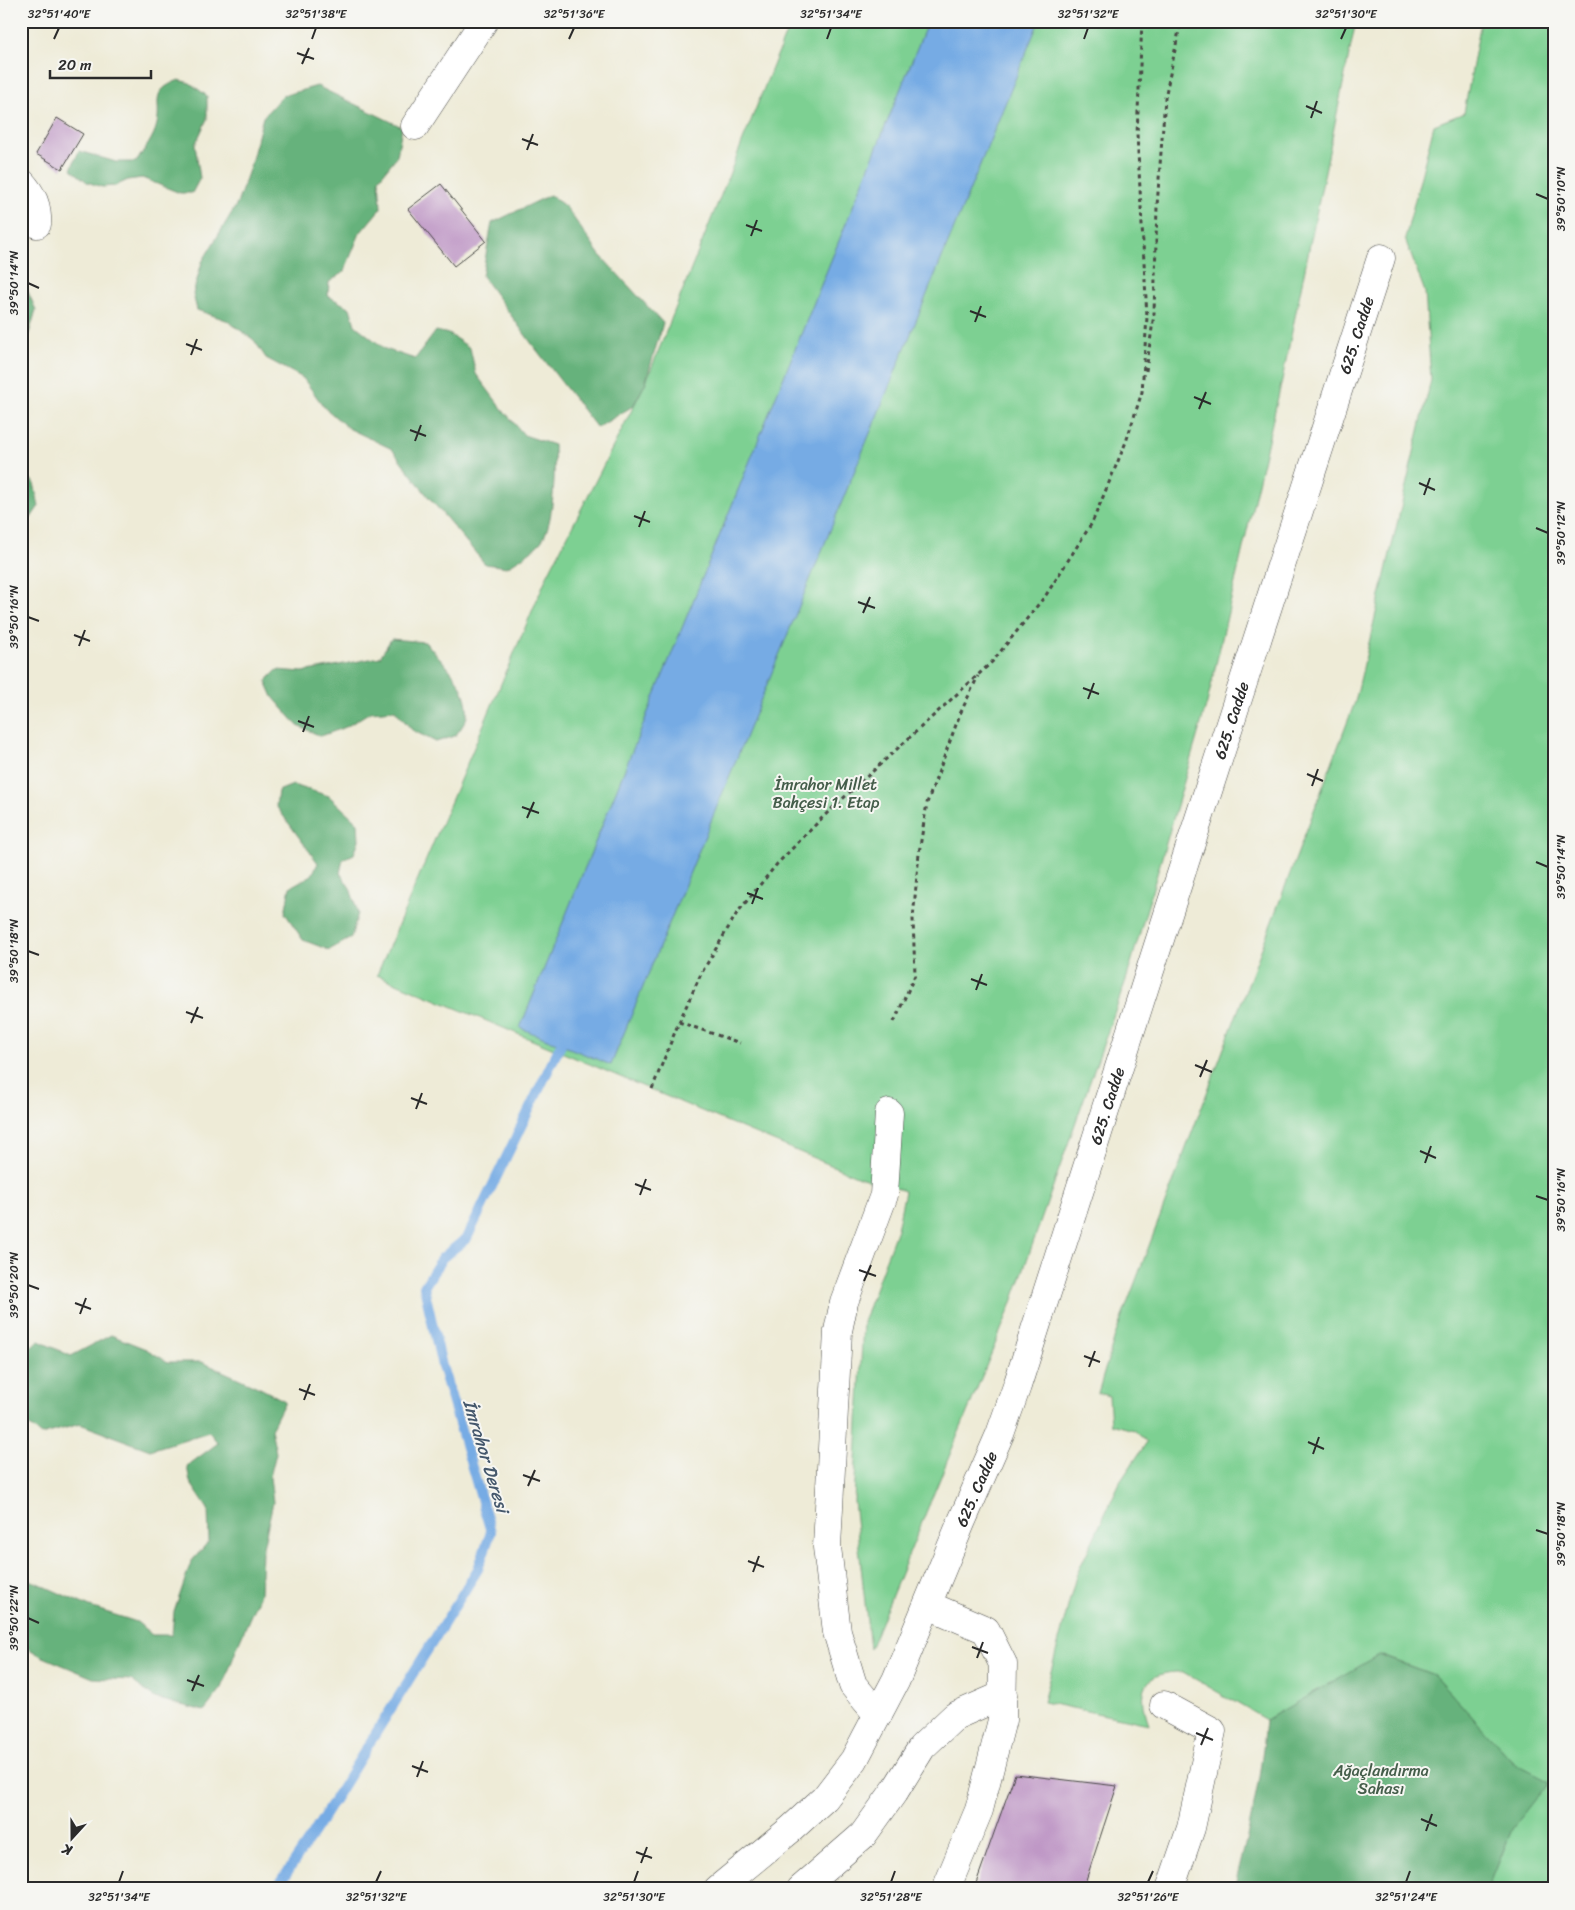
<svg xmlns="http://www.w3.org/2000/svg" width="1575" height="1910" viewBox="0 0 1575 1910" font-family="Sriracha,sans-serif">
<style>
.green{fill:#7dd092;stroke:#547e5e}
.forest{fill:#66b27c;stroke:#486e54}
.water{fill:#76abe4;stroke:#506b88}
.lines{fill:none;stroke-linecap:round;stroke-linejoin:round}
.stream{stroke:#76abe4;stroke-width:10}
.building{fill:#bf98c6}
.minor-casing{stroke:#484845;stroke-width:29}
.path{stroke:#484845;stroke-width:3;stroke-dasharray:4 4;stroke-linecap:butt}
.minor{stroke:#fff;stroke-width:28}
.ticks{fill:none;stroke:#2b2b2b;stroke-width:2}
.labels{text-anchor:middle;dominant-baseline:central;stroke-width:4;stroke-linejoin:round;paint-order:stroke}
.street-label{font-size:16px;fill:#2b2b2b;stroke:#f6f6f2}
.park-label{font-size:16px;fill:#445d4a;stroke:#f6f6f2}
.water-label{font-size:18px;font-style:italic;fill:#45586c;stroke:#f6f6f2}
.neatline{fill:none;stroke:#2b2b2b;stroke-width:2}
.ticks-label{font-size:12px;text-anchor:middle;fill:#2b2b2b}
</style>
<rect width="100%" height="100%" fill="#f6f6f2"/>
<filter id="ink" filterUnits="userSpaceOnUse"><feTurbulence type="fractalNoise" baseFrequency=".02" numOctaves="2"/><feDisplacementMap in="SourceGraphic" scale="10" xChannelSelector="R" yChannelSelector="G"/><feConvolveMatrix kernelMatrix="1 2 1 2 8 2 1 2 1" color-interpolation-filters="sRGB"/></filter>
<filter id="wash" filterUnits="userSpaceOnUse"><feTurbulence type="fractalNoise" baseFrequency=".0096" numOctaves="4" result="noise"/><feDisplacementMap in="SourceGraphic" scale="20" xChannelSelector="R" yChannelSelector="G"/><feGaussianBlur stdDeviation="1.12" result="paint"/><feColorMatrix in="noise" values="0 0 0 0 0 0 0 0 0 0 0 0 0 0 0 0 0 1.4 0 .05"/><feComposite in="paint" operator="in"/></filter>
<g filter="url(#wash)">
<rect width="100%" height="100%" fill="#eeebd7"/>
<g class="green">
<polygon points="791,21 1356,21 1282,380 1207,703 1127,977 1010,1308 870,1649 854,1501 863,1322 897,1229 905,1191 859,1177 377,975 547,576 645,384"/>
<path d="M1481,21h73v1868h-66l24,-60 36,-47 -32,-17 -82,-90 -54,-20 -114,65 -83,-48c-40,-1 -46,18 -34,52l-106,-22 33,-126 44,-94 27,-40 -13,-12 -23,-6 -2,-28 -11,-3 18,-60 239,-631 76,-322 -6,-88 -20,-53 29,-114 30,-12z"/>
</g>
<g class="forest">
<path d="M179,80l11,3 17,13v23l-12,26 5,33 -8,15h-12l-38,-15 -14,2 -13,6 -13,1 -15,-5 -16,-13 8,-18 37,11h20c8,-12 18,-24 21,-38 5,-23 -9,-32 22,-44z"/>
<path d="M317,86l85,41 -5,29 -18,23 2,29 -21,25 -16,39 -15,10 -1,14 22,12 5,17 30,24 30,10 21,-28 13,3 21,14 6,26 24,32 24,29 30,10c1,22 1,84 -15,99 -9,9 -21,16 -32,23l-22,-3 -59,-70 -34,-45 -44,-21 -24,-21 -21,-29 -37,-20 -12,-18 -28,-20 -29,-10 -4,-16 9,-32 35,-58 13,-37 13,-50 19,-21z"/>
<polygon points="550,195 566,207 599,254 663,323 645,384 633,406 597,428 532,344 482,276 492,223"/>
<polygon points="21,281 24,283 36,310 21,360"/>
<polygon points="21,469 34,483 39,506 26,525 21,525"/>
<path d="M391,639l34,3c18,20 45,44 42,74 -1,6 -8,15 -12,20l-19,6 -24,-12 -17,-20 -25,2 -24,15 -25,9 -23,-10 -25,-29 -7,-16 11,-11 26,2 77,-15z"/>
<polygon points="293,785 329,796 358,823 359,840 354,854 343,859 340,873 350,888 358,913 351,938 329,950 303,940 285,913 290,887 312,875 318,863 276,806 278,791"/>
<polygon points="111,1335 146,1349 168,1362 202,1362 260,1388 285,1401 271,1429 276,1453 270,1477 273,1502 262,1552 260,1594 240,1640 222,1688 204,1711 155,1698 131,1680 93,1678 41,1656 21,1644 21,1578 35,1582 90,1607 137,1622 152,1635 172,1635 174,1612 191,1562 209,1541 208,1509 190,1482 187,1466 218,1443 209,1432 150,1450 80,1424 41,1435 21,1419 21,1355 39,1341 71,1356"/>
<path d="M1379,1655l55,20 82,90 33,17 -37,47 -24,60h-254c15,-58 27,-109 32,-169z"/>
</g>
<polygon class="water" points="928,21 1039,21 611,1065 520,1028"/>
<g class="lines">
<polyline class="stream" points="276,1889 313,1834 478,1569 491,1532 442,1366 424,1287 442,1258 467,1238 561,1044"/>
</g>
<g id="blocks">
<g class="building">
<polygon points="57,118 83,134 62,169 36,154"/>
<polygon points="441,184 486,241 454,266 408,209"/>
<polygon points="1015,1774 1117,1786 1083,1889 974,1889"/>
</g>
</g>
</g>
<g filter="url(#ink)">
<use href="#blocks" fill-opacity="0" stroke="#484845" stroke-width="1"/>
<g class="lines">
<defs>
<g id="minor">
<polyline points="415,126 484,21"/>
<path d="M21,182c12,13 17,24 16,42"/>
<polyline points="928,1605 986,1630 1003,1664 1002,1720 979,1810 946,1889"/>
<polyline points="1164,1705 1212,1731 1191,1828 1170,1889"/>
<polyline points="878,1715 853,1685 837,1632 827,1547 838,1331 844,1302 884,1195 889,1113"/>
<path id="s1" d="M718,1889l73,-60 34,-31 29,-38 42,-80 65,-157 39,-89 17,-48 153,-478 211,-650"/>
<polyline points="801,1889 863,1835 896,1789 922,1747 955,1716 1003,1695"/>
</g>
</defs>
<use href="#minor" class="minor-casing"/>
<g class="path">
<polyline points="1146,371 1154,314 1157,206 1165,98 1181,21"/>
<polyline points="679,1022 740,1043"/>
<polyline points="894,1022 915,975 913,919 919,853 927,803 960,714 978,676"/>
<polyline points="652,1089 679,1022 701,974 737,913 777,864 825,815 992,662 1046,595 1092,523 1126,442 1142,392 1147,317 1137,134 1142,21"/>
</g>
<use href="#minor" class="minor"/>
</g>
</g>
<path class="ticks" d="M54,39l5,-11M312,39l4,-11M569,39l5,-11M827,39l4,-11M1084,39l4,-11M1341,39l5,-11M297,53l17,6M302,64l7,-16M1306,106l16,7M1311,118l6,-17M522,139l16,6M527,150l6,-16M1536,194l12,5M746,225l16,6M751,236l6,-16M28,283l11,5M970,311l16,6M975,322l6,-16M186,344l16,6M191,355l6,-16M1194,397l17,7M1199,409l7,-17M410,430l16,6M415,441l6,-16M1419,483l16,7M1424,495l6,-17M634,516l16,6M639,527l6,-16M1536,528l12,5M858,602l17,6M863,613l7,-16M28,617l11,4M74,635l16,6M79,646l6,-16M1083,688l16,6M1088,699l6,-16M298,721l16,6M303,732l6,-16M1307,774l16,7M1312,786l6,-17M522,807l17,6M527,818l7,-16M1536,862l12,5M747,893l16,6M752,904l6,-16M28,951l11,4M971,979l16,6M976,990l6,-16M186,1012l17,6M191,1023l7,-16M1195,1065l17,7M1200,1077l7,-17M411,1098l16,6M416,1109l6,-16M1420,1151l16,7M1425,1163l6,-17M635,1184l16,6M640,1195l6,-16M1536,1196l12,4M859,1270l17,6M864,1281l7,-16M28,1285l11,4M75,1303l16,6M80,1314l6,-16M1084,1356l16,6M1089,1367l6,-16M299,1389l16,6M304,1400l6,-16M1308,1442l16,7M1313,1454l6,-17M523,1475l17,6M528,1486l7,-16M1536,1530l12,4M748,1561l16,6M753,1572l6,-16M28,1618l11,5M972,1647l16,6M977,1658l6,-16M187,1680l17,6M192,1691l7,-16M1196,1733l17,7M1201,1745l7,-17M412,1766l16,6M417,1777l6,-16M1421,1819l16,7M1426,1831l6,-17M636,1852l16,6M641,1863l6,-16M119,1882l4,-11M376,1882l5,-11M634,1882l4,-11M891,1882l4,-11M1148,1882l5,-11M1406,1882l4,-11"/>
<g class="labels">
<g class="street-label">
<text stroke="none"><textPath href="#s1" startOffset="1701">625. Cadde</textPath></text>
<text stroke="none"><textPath href="#s1" startOffset="1296">625. Cadde</textPath></text>
<text stroke="none"><textPath href="#s1" startOffset="891">625. Cadde</textPath></text>
<text stroke="none"><textPath href="#s1" startOffset="486">625. Cadde</textPath></text>
</g>
<g class="park-label">
<text x="826" y="784">İmrahor Millet<tspan x="826" dy="18">Bahçesi 1. Etap</tspan></text>
<text x="1381" y="1770">Ağaçlandırma<tspan x="1381" dy="18">Sahası</tspan></text>
</g>
<g class="water-label">
<text transform="translate(486 1456) rotate(73)">İmrahor Deresi</text>
</g>
</g>
<rect width="1575" height="1910" fill="none" stroke="#f6f6f2" stroke-width="55"/>
<g transform="translate(72 1838) rotate(201)" stroke="#f6f6f2" stroke-width="4" paint-order="stroke">
<path d="M0-4L9 19L0 12L-9 19Z" fill="#2b2b2b"/>
<text y="-8" font-size="14" font-weight="bold" text-anchor="middle" fill="#2b2b2b">K</text>
</g>
<path d="M50 70v8h101v-8" fill="none" stroke="#2b2b2b" stroke-width="2.5"/>
<text x="58" y="70" font-size="15" fill="#2b2b2b" stroke="#f6f6f2" stroke-width="4" paint-order="stroke">20 m</text>
<rect x="28" y="28" width="1520" height="1854" class="neatline"/>
<g class="ticks-label">
<text x="59" y="18">32°51'40"E</text>
<text x="316" y="18">32°51'38"E</text>
<text x="574" y="18">32°51'36"E</text>
<text x="831" y="18">32°51'34"E</text>
<text x="1088" y="18">32°51'32"E</text>
<text x="1346" y="18">32°51'30"E</text>
<text transform="translate(1561 199) rotate(-90)" y="4">39°50'10"N</text>
<text transform="translate(14 283) rotate(-90)" y="4">39°50'14"N</text>
<text transform="translate(1561 533) rotate(-90)" y="4">39°50'12"N</text>
<text transform="translate(14 617) rotate(-90)" y="4">39°50'16"N</text>
<text transform="translate(1561 867) rotate(-90)" y="4">39°50'14"N</text>
<text transform="translate(14 951) rotate(-90)" y="4">39°50'18"N</text>
<text transform="translate(1561 1200) rotate(-90)" y="4">39°50'16"N</text>
<text transform="translate(14 1285) rotate(-90)" y="4">39°50'20"N</text>
<text transform="translate(1561 1534) rotate(-90)" y="4">39°50'18"N</text>
<text transform="translate(14 1618) rotate(-90)" y="4">39°50'22"N</text>
<text x="119" y="1901">32°51'34"E</text>
<text x="376" y="1901">32°51'32"E</text>
<text x="634" y="1901">32°51'30"E</text>
<text x="891" y="1901">32°51'28"E</text>
<text x="1148" y="1901">32°51'26"E</text>
<text x="1406" y="1901">32°51'24"E</text>
</g>
</svg>
